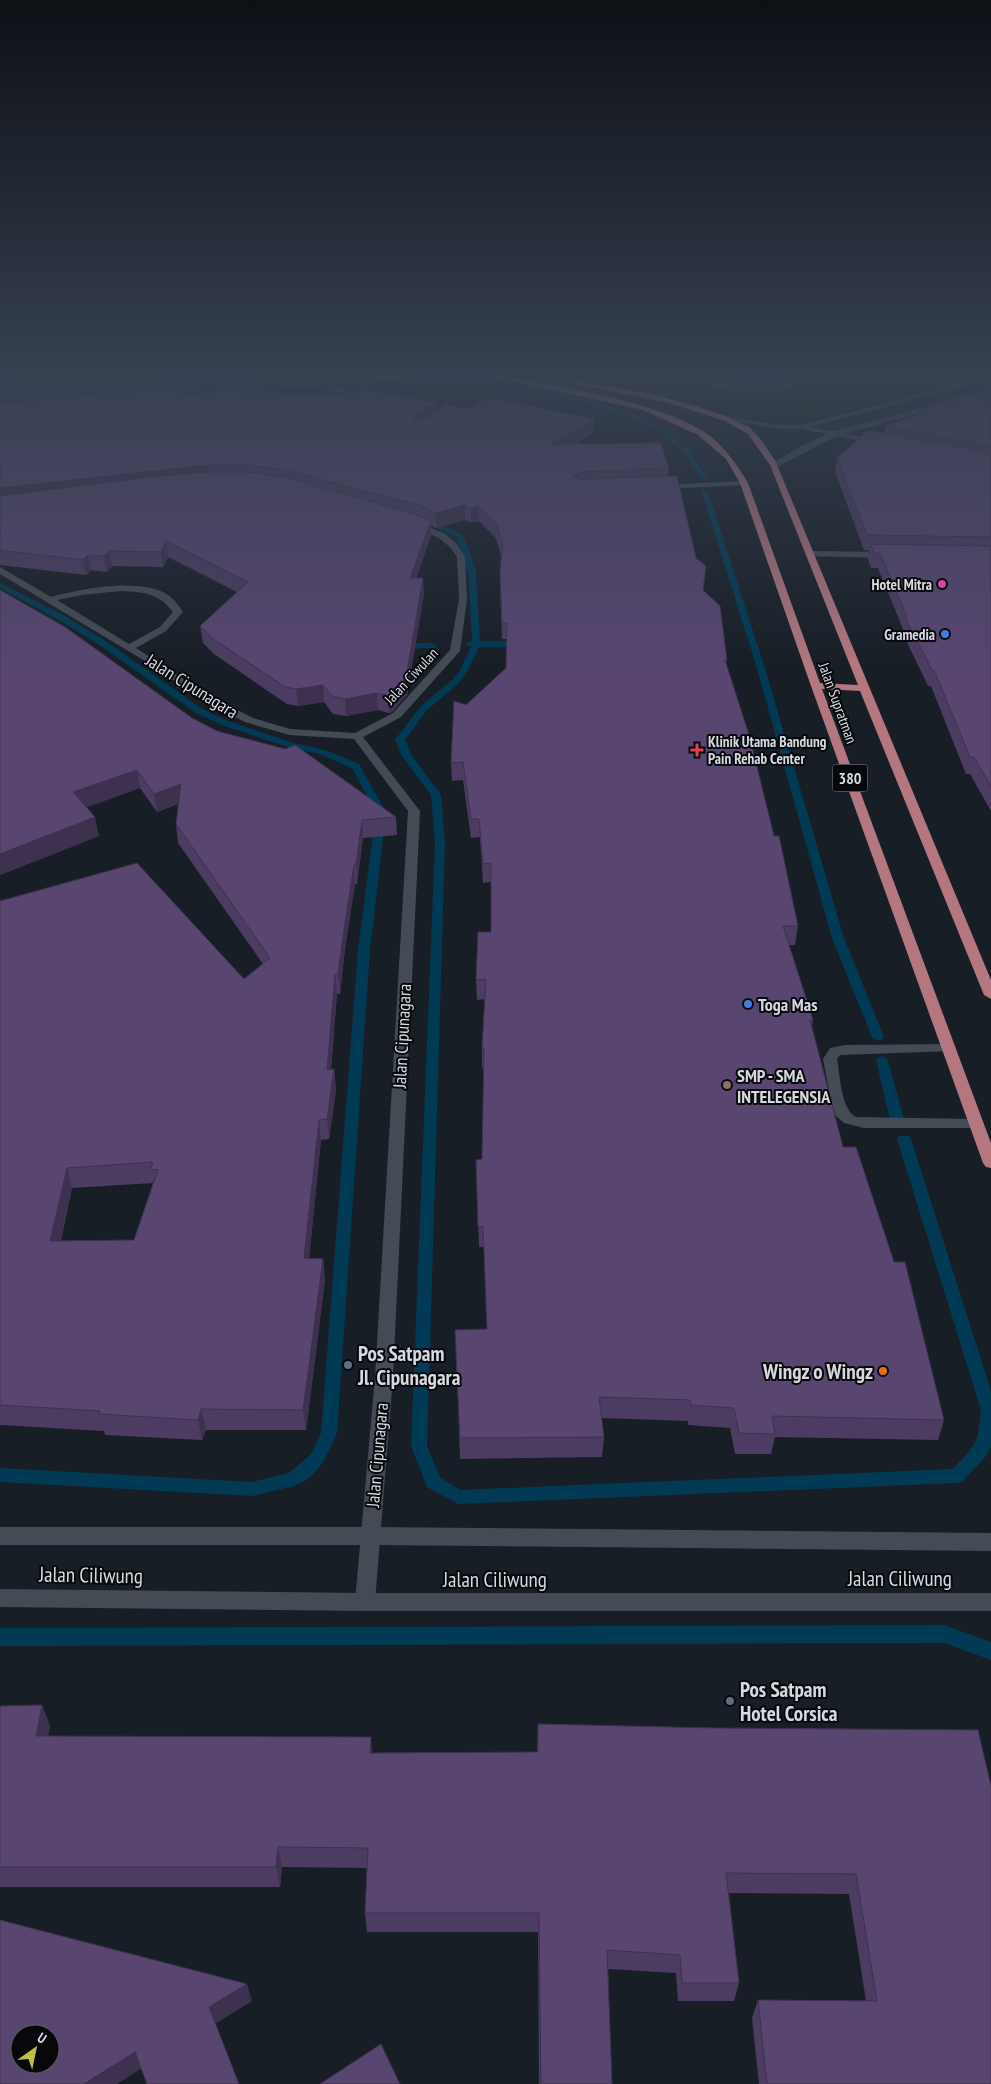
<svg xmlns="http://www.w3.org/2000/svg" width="991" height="2084" viewBox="0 0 991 2084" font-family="'PT Sans Narrow',sans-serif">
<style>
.green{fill:#1d2d15}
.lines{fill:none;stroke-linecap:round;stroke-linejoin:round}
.stream{fill:#003a54;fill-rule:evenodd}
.service{fill:#444b55;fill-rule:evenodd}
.minor{fill:#444b55;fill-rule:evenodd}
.tertiary{fill:#444b55;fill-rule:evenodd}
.primary{fill:#b47780;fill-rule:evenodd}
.wall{fill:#4c3c61;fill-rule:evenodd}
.shaded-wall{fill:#3e314f}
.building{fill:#584671;stroke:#3e314f;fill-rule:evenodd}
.hotel-dot{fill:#d1479c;stroke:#06080b;stroke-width:2}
.shop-dot{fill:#3f7fe0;stroke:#06080b;stroke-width:2}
.health-dot{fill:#e0444e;stroke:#06080b;stroke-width:2}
.education-dot{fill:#8d6e63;stroke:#06080b;stroke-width:2}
.service-dot{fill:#5c6f8a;stroke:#06080b;stroke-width:2}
.food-dot{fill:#e8710a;stroke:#06080b;stroke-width:2}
.labels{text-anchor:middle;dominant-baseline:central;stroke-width:4;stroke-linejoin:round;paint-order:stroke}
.far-poi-label{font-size:15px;font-weight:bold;fill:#d6dae0;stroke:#06080b;text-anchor:end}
.far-street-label{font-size:15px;fill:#d6dae0;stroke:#06080b}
.shield{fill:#06080b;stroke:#989ba0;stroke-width:1}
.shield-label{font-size:16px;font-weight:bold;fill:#d6dae0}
.street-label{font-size:18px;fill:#d6dae0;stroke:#06080b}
.poi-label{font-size:18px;font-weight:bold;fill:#d6dae0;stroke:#06080b;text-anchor:start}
.near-poi-label{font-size:21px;font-weight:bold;fill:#d6dae0;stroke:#06080b;text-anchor:start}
.near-street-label{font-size:21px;fill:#d6dae0;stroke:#06080b}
</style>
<rect width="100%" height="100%" fill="#181e26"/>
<polygon class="green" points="586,375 977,375 811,419"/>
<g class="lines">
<g class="stream">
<polygon points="477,379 589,400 627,412 664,428 690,452 708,479 703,480 685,454 660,430 623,414 586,403 477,383 415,385 365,389 369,393 366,395 356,388 415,381"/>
<polygon points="701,490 708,492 764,665 844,938 884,1037 882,1040 878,1041 872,1037 832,938 756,665"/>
<path d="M424,518h6l34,18 12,36 4,69h42l4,3 -4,3h-43l-11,23 -9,13 -33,28 -21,29 7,16 29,39 4,48 -18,603 13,31 20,13 493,-21c23,-25 25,-24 28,-59l-84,-271 2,-3h10l2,3 80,252v55l-4,9 -24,26 -6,2 -499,21 -31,-17 -16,-41 24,-603 -4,-48 -29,-39 -7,-16 25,-33 33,-28 7,-9 11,-23 -6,-3 7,-3 -4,-69 -11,-35 -33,-15z"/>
<path d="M0,583l65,33 42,26 95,67 26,12 66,22 31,7 34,14 27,48 -16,138 -33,483c-9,21 -19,45 -43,53l-42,10 -252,-14v-14l252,14 37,-9 22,-19 10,-21 37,-483 18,-138 -24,-44 -33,-14 -31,-7 -66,-22 -26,-12 -95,-67 -42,-26 -59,-32z"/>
<polygon points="433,643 437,646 436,648 399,649 395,646 399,643"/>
<polygon points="882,1056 888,1060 904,1120 902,1123 892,1123 890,1120 876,1060"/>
<polygon points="944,1625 991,1642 991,1660 944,1643 0,1646 0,1628"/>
</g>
<g class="service">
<polygon points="264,375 270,375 269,384 264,383"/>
<path d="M678,375c24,0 48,13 73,13 28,0 54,-13 81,-13l-53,15 -30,2 -35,-5z"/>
<polygon points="948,375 958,375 974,382 969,383"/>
<polygon points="308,383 369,394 372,396 369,398 306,386 305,385"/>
<polygon points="744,481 748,483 747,485 660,489 656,487 660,485"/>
<path d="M949,1044l5,1 2,3 -2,3 -114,4 -3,4c3,15 4,51 19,58l121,2 5,1 2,4 -2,4h-118l-20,-5 -8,-7 -4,-10 -9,-47 7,-11 15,-3z"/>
</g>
<g class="minor">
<polygon points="799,425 878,440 882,442 878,444 802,429 799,429"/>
<path d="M412,522h6l27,12 12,10 8,13 2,42 -7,52 -59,66 -38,20 57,74 -27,566 -18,225 -3,6 -7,3 -7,-3 -3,-6 20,-225 33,-566 -54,-72 -65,-4 -44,-13 -47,-24 -48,-34 -150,-90v-7l51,30c30,-8 97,-22 122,2 4,4 7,9 10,13l-17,19 -30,17 70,46 47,24 37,11 65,4 38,-20 57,-63 9,-51 -2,-42 -6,-9 -12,-10 -27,-12zM120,591c23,1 39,2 53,21l-13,15 -31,17 -72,-44 25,-5z"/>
<polygon points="810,551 885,552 889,555 885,558 807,556 806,554"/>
</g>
<g class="tertiary">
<polygon points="384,375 408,375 180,399 177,397 180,395"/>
<polygon points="991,375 991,379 802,429 780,429 719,418 723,416 780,425 802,425"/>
<polygon points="991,389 991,393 837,436 777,467 770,465 797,448 831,432"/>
<polygon points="0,1527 369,1527 991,1533 991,1551 369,1545 0,1545"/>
<polygon points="0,1589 365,1593 991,1593 991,1611 365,1611 0,1607"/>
</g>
<g class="primary">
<polygon points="306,375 316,375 294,383 291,381"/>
<path d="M491,375h13c58,13 149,25 199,56 20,13 33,32 45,52l72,200 38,2 -88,-220 -22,-31 -23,-13 -56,-18 -113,-23 3,-2 94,16 39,11 33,11 24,11 12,13 14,20 216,520v19l-7,-4 -124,-304 -38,-2 169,454v25l-5,-1 -3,-4 -172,-477 -71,-203 -14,-24 -28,-24 -55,-25 -137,-30h-132l-3,-2 3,-2 120,1z"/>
</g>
</g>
<g class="wall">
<path d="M0,375l262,2 -9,9 -10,1v4l193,12v9l157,21 -18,11 94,24 -1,8 36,115 23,69 -1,4 72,262 -3,19h-6l24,75 -1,6 31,121 101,273 -6,20 -163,-3 -4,17h-36l-5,-26 -42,-3v-4l-87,-3 3,19 -2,20 -142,2 -4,-108 31,-22 -3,-82h-5l-2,-67 5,-21 2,-91h-2v-20l3,-49 -8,1 -1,-20 15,-48v-50l-8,1 -3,-46 -9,1 -8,-58 -11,1 -1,-18 15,-58 40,-37 1,-29h-5l-2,-52v-16l1,-15 -5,-18 -17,-17 -8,2 -6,-3 -29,8 -5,-3v11l-15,42 8,16 -17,101 -15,17 -3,1 -11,-3 -32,6 -13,-2 -9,-12 -26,4 -11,-2 -73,-50 -11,-11 -3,-17 37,-34 -69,-35 -5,10 -51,-1 -5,6 -16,-2 -5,5 -86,-10zM226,388l-21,7h-18l-7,-2z"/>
<polygon points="717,375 794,375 749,386"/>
<polygon points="991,386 991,811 970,774 966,774 931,686 928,686 902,632 903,629 878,568 871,568 868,559 869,550 864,550 835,472 837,458 884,433 885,426 951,403 952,399 979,397 981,389"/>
<path d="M192,718l25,13 179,86 1,18 -34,3 -6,46h-2l-10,65 -5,45h-3l-6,76 3,-1 2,21 -7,49 -8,1 -12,118 14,1 2,21 -19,150h-100l-4,10 -97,-5 -1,-4 -104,-6v-524l244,78 19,-15 -85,-121 -2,-19 2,-20 -21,8 -17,-24 -54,19 13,29 -99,39zM153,1183l-19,57 -73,1 11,-53z"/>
<polygon points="42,1705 50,1726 48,1736 372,1753 537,1752 538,1724 713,1728 978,1730 991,2084 759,2084 752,2018 758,2000 866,2001 849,1894 729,1893 739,1983 734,2001 678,2001 676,1973 608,1969 612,2084 539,2084 538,1932 367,1932 365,1913 367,1868 282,1867 280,1887 0,1887 0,1706"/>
</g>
<g class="shaded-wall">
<polygon points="225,375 262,375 262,377 253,386 243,387 244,394 232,391 235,387 0,410 0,396"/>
<polygon points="751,375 794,375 749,386"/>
<polygon points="436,403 436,416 414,429 412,420 414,416"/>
<polygon points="594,419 593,433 550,458 550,444"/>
<polygon points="208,465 210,479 0,503 0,488"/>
<polygon points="579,472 579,486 574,476"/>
<polygon points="465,505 465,520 436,528 436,513"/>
<polygon points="479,506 479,521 471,523 471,508"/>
<polygon points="431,521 431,536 411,594 410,578"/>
<polygon points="166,541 168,557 163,567 161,552"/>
<polygon points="109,551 112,566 107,572 104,556"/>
<polygon points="88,555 91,570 86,575 83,560"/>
<polygon points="423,578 424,594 407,695 392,712 389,713 388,696"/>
<polygon points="323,685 324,702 298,706 296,689"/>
<polygon points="377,693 378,710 346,716 345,699"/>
<polygon points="137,770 140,788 77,811 73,792"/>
<polygon points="181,784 183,802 157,812 154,794"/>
<polygon points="95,817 99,836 0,875 0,854"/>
<polygon points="362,820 363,838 357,884 356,865"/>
<polygon points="354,865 355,884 345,949 340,994 338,974 344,929"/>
<polygon points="335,974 337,994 329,1090 327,1070"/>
<polygon points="334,1069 336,1090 329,1139 327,1119"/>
<polygon points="319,1120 321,1140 307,1279 304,1258"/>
<polygon points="67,1168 72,1188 56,1261 50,1241"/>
<polygon points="323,1259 325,1280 306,1430 303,1410"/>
<polygon points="201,1409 206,1430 202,1440 198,1420"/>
<polygon points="42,1705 50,1726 44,1757 36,1736"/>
<polygon points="371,1737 373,1758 370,1753"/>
<polygon points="278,1847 282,1867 280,1887 276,1867"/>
<polygon points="247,1984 252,2001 215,2024 209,2007"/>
<polygon points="135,2052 142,2068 117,2084 84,2084"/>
</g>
<g class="building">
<polygon points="0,375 225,375 0,396"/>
<polygon points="242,381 232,391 345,396 361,389 436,403 414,416 412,420 417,423 447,405 467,409 489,398 594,419 550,444 661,443 669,468 579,472 574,476 580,479 677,476 696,558 706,566 703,590 720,606 727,660 725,660 750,738 774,836 779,836 798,926 783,926 813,1020 810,1020 843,1147 856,1147 894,1262 905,1262 944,1420 772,1416 775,1434 739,1433 734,1408 691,1405 690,1400 599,1397 604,1437 460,1438 455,1330 487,1329 483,1226 478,1227 476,1160 482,1159 484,1048 482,1048 486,979 476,980 478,932 491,932 491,863 483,864 479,819 471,819 463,762 451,763 454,701 466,705 506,668 507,623 502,623 500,571 503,544 496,523 479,506 471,508 465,505 436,513 422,506 285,470 247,465 208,465 0,488 0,404 167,388 187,395 205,395 228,387 228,383"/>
<polygon points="991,386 991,393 981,389"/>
<polygon points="970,393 991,402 991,446 885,426 958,401 952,399"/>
<polygon points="871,431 991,453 991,537 867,535 837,458 865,433"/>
<polygon points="208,472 247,472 284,477 415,514 431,521 410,578 423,578 406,678 391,694 388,696 377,693 345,699 332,696 323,685 296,689 285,687 212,638 200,626 248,582 166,541 161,552 109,551 104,556 88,555 83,560 0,550 0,496 151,477"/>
<polygon points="870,544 991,546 991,786 974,757 970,757 934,670 932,670 905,617 907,617 880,553 874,553"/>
<path d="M0,590l65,37 127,91 25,13 68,18 10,-4 101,72 -34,3 -6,45h-2l-10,64 -6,45h-3l-8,96 7,-1 -7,50 -8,1 -15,138 19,1 -20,151 -102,-1 -3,11 -99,-6 1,-3 -100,-6v-504l137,-38 107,116 26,-21 -94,-134 5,-40 -27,10 -17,-24 -64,22 22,25 -95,37zM153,1162l-2,7 7,1 -24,70 -84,1 17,-73z"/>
<polygon points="42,1705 36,1736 371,1737 370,1753 538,1752 538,1724 713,1728 978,1730 991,1786 991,2084 767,2084 758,2000 877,2001 856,1874 726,1873 739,1983 682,1983 680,1955 607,1950 612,2084 541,2084 539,1913 365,1913 368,1848 278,1847 276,1867 0,1867 0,1706"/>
<path d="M0,1920l247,64 -38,23 30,77h-92l-12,-32 -51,32h-84zM20,2034h30v30h-30z"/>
<polygon points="381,2044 400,2084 320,2084"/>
</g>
<linearGradient id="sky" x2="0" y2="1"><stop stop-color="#0d1015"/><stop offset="0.56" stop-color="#374152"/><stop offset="1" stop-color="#374152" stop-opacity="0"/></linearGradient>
<rect width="991" height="667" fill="url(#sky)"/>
<circle class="hotel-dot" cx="942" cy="584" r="5"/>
<g class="shop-dot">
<circle cx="945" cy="634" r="5"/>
<circle cx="748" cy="1004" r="5"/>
</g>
<path class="health-dot" d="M694.5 742.5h5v5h5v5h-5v5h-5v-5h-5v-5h5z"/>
<circle class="education-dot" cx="727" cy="1085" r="5"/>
<g class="service-dot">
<circle cx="348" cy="1365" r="5"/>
<circle cx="730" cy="1701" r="5"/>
</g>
<circle class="food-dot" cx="883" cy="1371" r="5"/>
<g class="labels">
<g class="far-poi-label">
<text x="932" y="584">Hotel Mitra</text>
<text x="935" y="634">Gramedia</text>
<text x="708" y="741" text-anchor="start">Klinik Utama Bandung<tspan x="708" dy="17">Pain Rehab Center</tspan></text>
</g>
<g class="far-street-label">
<text transform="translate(411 676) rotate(-47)">Jalan Ciwulan</text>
<text transform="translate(838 703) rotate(70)">Jalan Supratman</text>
</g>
<rect class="shield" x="832.5" y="764.5" width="35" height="27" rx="4"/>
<g class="shield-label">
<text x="850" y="778">380</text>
</g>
<g class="street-label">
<text transform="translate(192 686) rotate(32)">Jalan Cipunagara</text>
<text transform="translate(402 1036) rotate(-87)">Jalan Cipunagara</text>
<text transform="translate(377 1455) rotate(-85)">Jalan Cipunagara</text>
</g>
<g class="poi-label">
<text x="758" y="1004">Toga Mas</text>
<text x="737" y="1075">SMP - SMA<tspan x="737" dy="21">INTELEGENSIA</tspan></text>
</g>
<g class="near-poi-label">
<text x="358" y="1353">Pos Satpam<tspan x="358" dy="24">Jl. Cipunagara</tspan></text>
<text x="873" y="1371" text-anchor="end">Wingz o Wingz</text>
<text x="740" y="1689">Pos Satpam<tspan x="740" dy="24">Hotel Corsica</tspan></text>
</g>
<g class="near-street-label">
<text transform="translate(91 1575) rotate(1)">Jalan Ciliwung</text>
<text x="900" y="1578">Jalan Ciliwung</text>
<text x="495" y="1579">Jalan Ciliwung</text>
</g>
</g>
<g transform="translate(35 2049) rotate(33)"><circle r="24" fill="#06080b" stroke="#595c60"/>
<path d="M0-4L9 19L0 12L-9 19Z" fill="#bfbe41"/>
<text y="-8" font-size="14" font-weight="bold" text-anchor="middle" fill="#d6dae0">U</text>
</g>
</svg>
